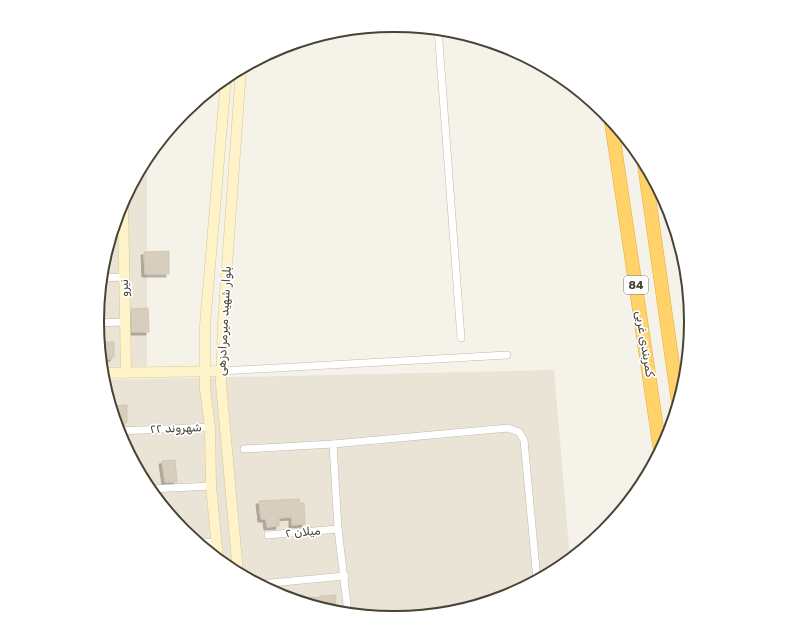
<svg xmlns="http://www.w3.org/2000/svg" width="788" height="643" viewBox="0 0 788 643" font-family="Rubik,'Noto Naskh Arabic',sans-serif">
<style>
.residential{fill:#e9e4d6}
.building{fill:#d7cebd;stroke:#d3c6b0;filter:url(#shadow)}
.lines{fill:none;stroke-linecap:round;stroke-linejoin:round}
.street-casing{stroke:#c1baaa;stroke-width:8}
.secondary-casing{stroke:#d7c896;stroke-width:11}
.highway-casing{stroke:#e5ab32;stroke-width:14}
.street{stroke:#fff;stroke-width:7}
.secondary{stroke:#fff4c9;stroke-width:10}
.highway{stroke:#ffd36a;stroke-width:13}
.labels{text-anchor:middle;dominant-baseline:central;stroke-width:3.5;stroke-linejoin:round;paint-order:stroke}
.shield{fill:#fff;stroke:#807b72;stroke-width:1}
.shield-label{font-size:11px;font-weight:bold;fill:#494336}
.street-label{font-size:12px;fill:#494336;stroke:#fff}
.rim{fill:none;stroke:#494336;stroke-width:2}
</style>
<defs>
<filter id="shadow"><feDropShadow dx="-3" dy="3" stdDeviation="0" flood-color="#0004"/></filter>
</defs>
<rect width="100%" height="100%" fill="#f5f2e9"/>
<g class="residential">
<polygon points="147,158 147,366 102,367 98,321 103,263 120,208"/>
<polygon points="554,370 570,559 559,568 507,596 452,612 394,618 336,612 280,595 229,568 184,531 147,486 120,435 103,380"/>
</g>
<g class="building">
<polygon points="169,251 169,274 145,274 144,252"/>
<polygon points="148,308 149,332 132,332 131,309"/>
<polygon points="102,342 114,342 114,357 111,359 103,360"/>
<polygon points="127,405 127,423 116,423 111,406"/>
<polygon points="175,460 177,482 165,482 162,461"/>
<polygon points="299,499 300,503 304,503 305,524 292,525 292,517 279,518 279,526 267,527 266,519 261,519 259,501"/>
<polygon points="336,595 335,612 292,599 320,597 320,596"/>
</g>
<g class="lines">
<defs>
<g id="street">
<polyline points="438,29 461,338"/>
<polyline points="113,233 123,232"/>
<polyline points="102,278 123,277"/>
<polyline points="98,323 124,322"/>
<polyline points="222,371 507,355"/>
<polyline points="119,431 210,427"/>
<polyline points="333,444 338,529 348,613"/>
<polyline points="244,449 333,444 508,428 519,432 524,440 537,580"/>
<polyline points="150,489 211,486"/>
<polyline points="268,535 338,529"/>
<polyline points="199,543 217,542"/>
<polyline points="260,584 345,576"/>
</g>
<g id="secondary">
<polyline points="123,203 126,373"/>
<polyline points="103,373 222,371"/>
<polyline points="218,559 211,486 210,427 205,389 205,325 226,78"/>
<polyline points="238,573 221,383 223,322 241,69"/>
</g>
<g id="highway">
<polyline points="611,121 660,449"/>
<polyline points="644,163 678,401"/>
</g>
</defs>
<use href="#street" class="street-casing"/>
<use href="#secondary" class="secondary-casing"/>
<use href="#highway" class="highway-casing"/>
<use href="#street" class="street"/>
<use href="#secondary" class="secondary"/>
<use href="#highway" class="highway"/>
</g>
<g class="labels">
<rect class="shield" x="624" y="276" width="24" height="18" rx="3"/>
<g class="shield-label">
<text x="636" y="285">84</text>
</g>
<g class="street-label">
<text transform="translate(124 288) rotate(-91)">نیرو</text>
<text transform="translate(224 321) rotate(-87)">بلوار شهید میرمرادزهی</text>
<text transform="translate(645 344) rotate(81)">کمربندی غربی</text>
<text transform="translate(176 428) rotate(-2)">شهروند ۲۲</text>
<text transform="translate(303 532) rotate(-5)">میلان ۲</text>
</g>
</g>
<path d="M0 0H788V643H0ZM393 32H395A289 289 0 0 1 684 321V322A289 289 0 0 1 395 611H393A289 289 0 0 1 104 322V321A289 289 0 0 1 393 32Z" fill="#fff" fill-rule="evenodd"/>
<path class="rim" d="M393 32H395A289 289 0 0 1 684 321V322A289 289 0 0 1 395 611H393A289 289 0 0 1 104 322V321A289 289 0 0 1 393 32Z"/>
</svg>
